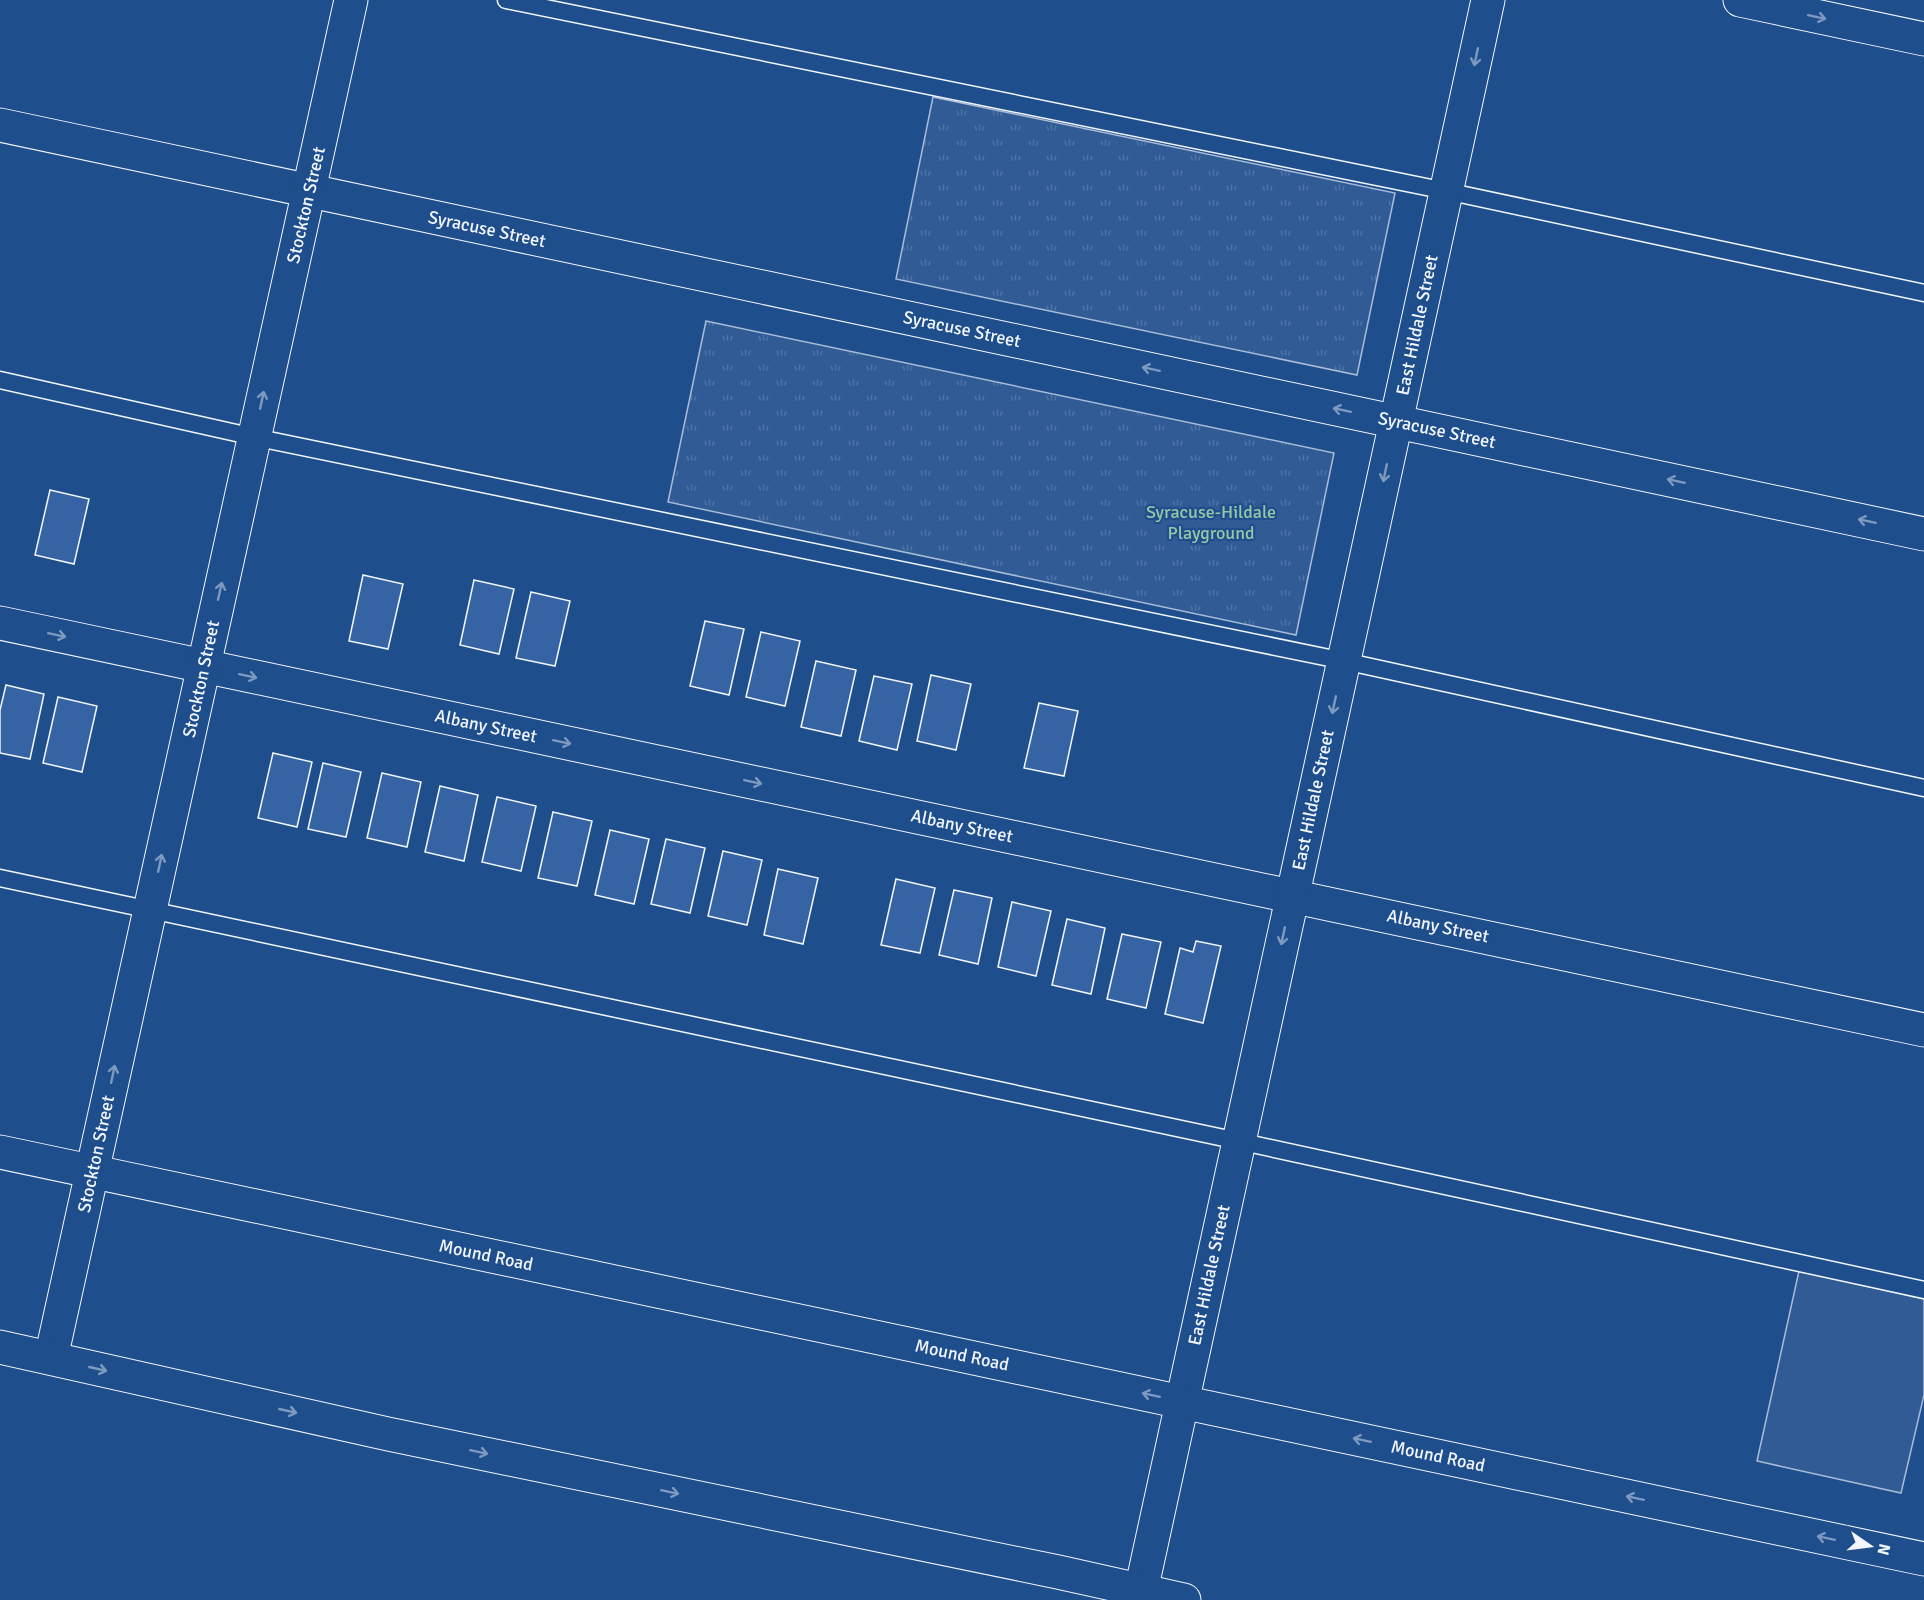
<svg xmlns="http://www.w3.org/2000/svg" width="1924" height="1600" viewBox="0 0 1924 1600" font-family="Signika,sans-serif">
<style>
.built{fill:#305b95;stroke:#a8bbd7;stroke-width:1.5}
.park{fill:url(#park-tufts);stroke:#a8bbd7;stroke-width:1.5}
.building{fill:#3563a3;stroke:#f2f6ff;stroke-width:1.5}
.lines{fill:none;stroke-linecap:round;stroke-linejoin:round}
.lane-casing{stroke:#f2f6ff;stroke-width:19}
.street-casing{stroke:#f2f6ff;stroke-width:35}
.secondary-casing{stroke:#f2f6ff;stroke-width:35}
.lane{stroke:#1f4e8c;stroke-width:16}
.street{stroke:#1f4e8c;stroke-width:33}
.secondary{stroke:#1f4e8c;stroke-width:33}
.oneway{stroke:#7e9ac0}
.labels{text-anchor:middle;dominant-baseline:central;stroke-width:4.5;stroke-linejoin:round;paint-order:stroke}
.street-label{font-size:18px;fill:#f2f6ff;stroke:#1f4e8c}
.park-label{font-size:18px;fill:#97c8a6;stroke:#1f4e8c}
</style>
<defs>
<pattern id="park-tufts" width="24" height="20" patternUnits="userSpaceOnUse" patternTransform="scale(1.5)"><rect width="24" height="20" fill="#305b95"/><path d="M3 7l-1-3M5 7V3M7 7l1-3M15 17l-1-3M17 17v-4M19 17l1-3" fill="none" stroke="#4e73a5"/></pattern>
</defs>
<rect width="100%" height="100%" fill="#1f4e8c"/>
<polygon class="built" points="1799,1271 1924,1299 1924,1395 1901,1493 1757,1461"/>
<g class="park">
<polygon points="933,97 1395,193 1357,375 896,279"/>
<polygon points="706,321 1334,453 1296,635 668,502"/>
</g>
<g class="building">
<polygon points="50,490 89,499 74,564 35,555"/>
<polygon points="363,575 403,584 388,649 349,641"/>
<polygon points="474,580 514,589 499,654 460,645"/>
<polygon points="531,592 570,601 555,666 516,658"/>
<polygon points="705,621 744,629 729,695 690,686"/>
<polygon points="761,632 800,641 785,706 746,697"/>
<polygon points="816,661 856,670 841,736 801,727"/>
<polygon points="931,675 971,684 956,750 917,741"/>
<polygon points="874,676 912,684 897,750 859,741"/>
<polygon points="6,685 44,694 30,759 0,753 0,710"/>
<polygon points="58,697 97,706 82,772 43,763"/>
<polygon points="1039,703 1078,711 1064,776 1024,768"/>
<polygon points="273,753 312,762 297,827 258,818"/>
<polygon points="323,763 361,772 346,837 308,829"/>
<polygon points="382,773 421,782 407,847 367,838"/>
<polygon points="440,786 478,795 464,861 425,852"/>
<polygon points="497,797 536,806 521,871 482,862"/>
<polygon points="553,812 592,821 577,886 538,878"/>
<polygon points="610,830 649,839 634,904 595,895"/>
<polygon points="666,839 705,848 690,913 651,904"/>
<polygon points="723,851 762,860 747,925 708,916"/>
<polygon points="778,869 818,878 803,944 764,935"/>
<polygon points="896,879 935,888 920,953 881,945"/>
<polygon points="954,890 992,898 978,964 939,955"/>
<polygon points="1012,902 1051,911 1036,976 998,967"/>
<polygon points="1067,919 1105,928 1091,994 1052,985"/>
<polygon points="1122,934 1161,942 1146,1008 1107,999"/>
<polygon points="1196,941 1221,946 1203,1023 1165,1014 1180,948 1193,952"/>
</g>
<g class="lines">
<defs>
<g id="lane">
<polyline points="506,0 1446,191 1924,293"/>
<polyline points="0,380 254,437 1344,661 1924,788"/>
<polyline points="0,878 1238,1141 1924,1290"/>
</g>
<g id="street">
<polyline points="1740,0 1924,39"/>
<polyline points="0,125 1924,534"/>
<polyline points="0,623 1924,1030"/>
<polyline points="51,1358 351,0"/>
<polyline points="1139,1600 1488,0"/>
</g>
<g id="secondary">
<polyline points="0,1152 1924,1559"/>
<polyline points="0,1347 388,1434 1058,1572 1184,1600"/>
</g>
</defs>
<use href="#lane" class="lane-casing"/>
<use href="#street" class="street-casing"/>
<use href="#secondary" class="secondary-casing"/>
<use href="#lane" class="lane"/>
<use href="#street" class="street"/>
<use href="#secondary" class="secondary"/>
</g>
<defs><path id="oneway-shaft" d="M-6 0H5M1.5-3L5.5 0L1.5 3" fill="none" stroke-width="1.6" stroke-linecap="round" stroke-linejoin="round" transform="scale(1.5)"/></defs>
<g class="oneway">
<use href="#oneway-shaft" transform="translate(1817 17) rotate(12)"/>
<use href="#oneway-shaft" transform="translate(1476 57) rotate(102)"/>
<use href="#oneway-shaft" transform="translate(1151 369) rotate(-168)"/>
<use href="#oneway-shaft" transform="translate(262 400) rotate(-78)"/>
<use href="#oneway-shaft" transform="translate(1342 410) rotate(-168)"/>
<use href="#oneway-shaft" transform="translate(1385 473) rotate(102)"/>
<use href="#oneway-shaft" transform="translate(1676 481) rotate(-168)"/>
<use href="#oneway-shaft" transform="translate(1867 521) rotate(-168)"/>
<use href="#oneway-shaft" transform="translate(220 591) rotate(-77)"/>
<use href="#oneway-shaft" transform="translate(57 635) rotate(12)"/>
<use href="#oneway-shaft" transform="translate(248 676) rotate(12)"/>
<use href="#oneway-shaft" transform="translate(1334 705) rotate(102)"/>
<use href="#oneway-shaft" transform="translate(562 742) rotate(12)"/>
<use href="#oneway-shaft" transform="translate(753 782) rotate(12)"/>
<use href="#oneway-shaft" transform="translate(160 863) rotate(-78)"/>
<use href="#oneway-shaft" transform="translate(1283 936) rotate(102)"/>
<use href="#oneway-shaft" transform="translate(113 1074) rotate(-78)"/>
<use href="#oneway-shaft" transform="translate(98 1369) rotate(13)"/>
<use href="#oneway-shaft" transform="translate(1151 1395) rotate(-168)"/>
<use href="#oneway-shaft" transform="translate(288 1411) rotate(13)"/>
<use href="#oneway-shaft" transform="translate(1362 1440) rotate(-168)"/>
<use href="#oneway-shaft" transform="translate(479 1452) rotate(12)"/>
<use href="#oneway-shaft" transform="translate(670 1492) rotate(12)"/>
<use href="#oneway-shaft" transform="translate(1635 1498) rotate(-168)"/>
<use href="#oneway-shaft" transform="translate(1826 1538) rotate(-168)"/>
</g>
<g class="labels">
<g class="street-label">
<text transform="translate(306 205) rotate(-77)">Stockton Street</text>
<text transform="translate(487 229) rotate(12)">Syracuse Street</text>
<text transform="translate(1417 325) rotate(-78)">East Hildale Street</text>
<text transform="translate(962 329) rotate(12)">Syracuse Street</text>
<text transform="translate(1437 430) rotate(12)">Syracuse Street</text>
<text transform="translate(201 679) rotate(-78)">Stockton Street</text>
<text transform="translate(486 726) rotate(12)">Albany Street</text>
<text transform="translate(1313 800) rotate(-78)">East Hildale Street</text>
<text transform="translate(962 826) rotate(12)">Albany Street</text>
<text transform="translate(1438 926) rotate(12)">Albany Street</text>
<text transform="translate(96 1154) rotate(-78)">Stockton Street</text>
<text transform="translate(486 1255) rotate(12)">Mound Road</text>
<text transform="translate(1209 1275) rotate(-78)">East Hildale Street</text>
<text transform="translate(962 1355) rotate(12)">Mound Road</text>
<text transform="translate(1438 1456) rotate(12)">Mound Road</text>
</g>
<g class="park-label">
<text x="1211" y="512">Syracuse-Hildale<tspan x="1211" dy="21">Playground</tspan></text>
</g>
</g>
<g transform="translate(1870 1546) rotate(104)" stroke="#1f4e8c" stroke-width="4.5" paint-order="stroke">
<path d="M0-4.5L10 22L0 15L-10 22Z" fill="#f2f6ff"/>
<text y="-9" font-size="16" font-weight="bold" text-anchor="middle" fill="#f2f6ff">N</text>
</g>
</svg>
